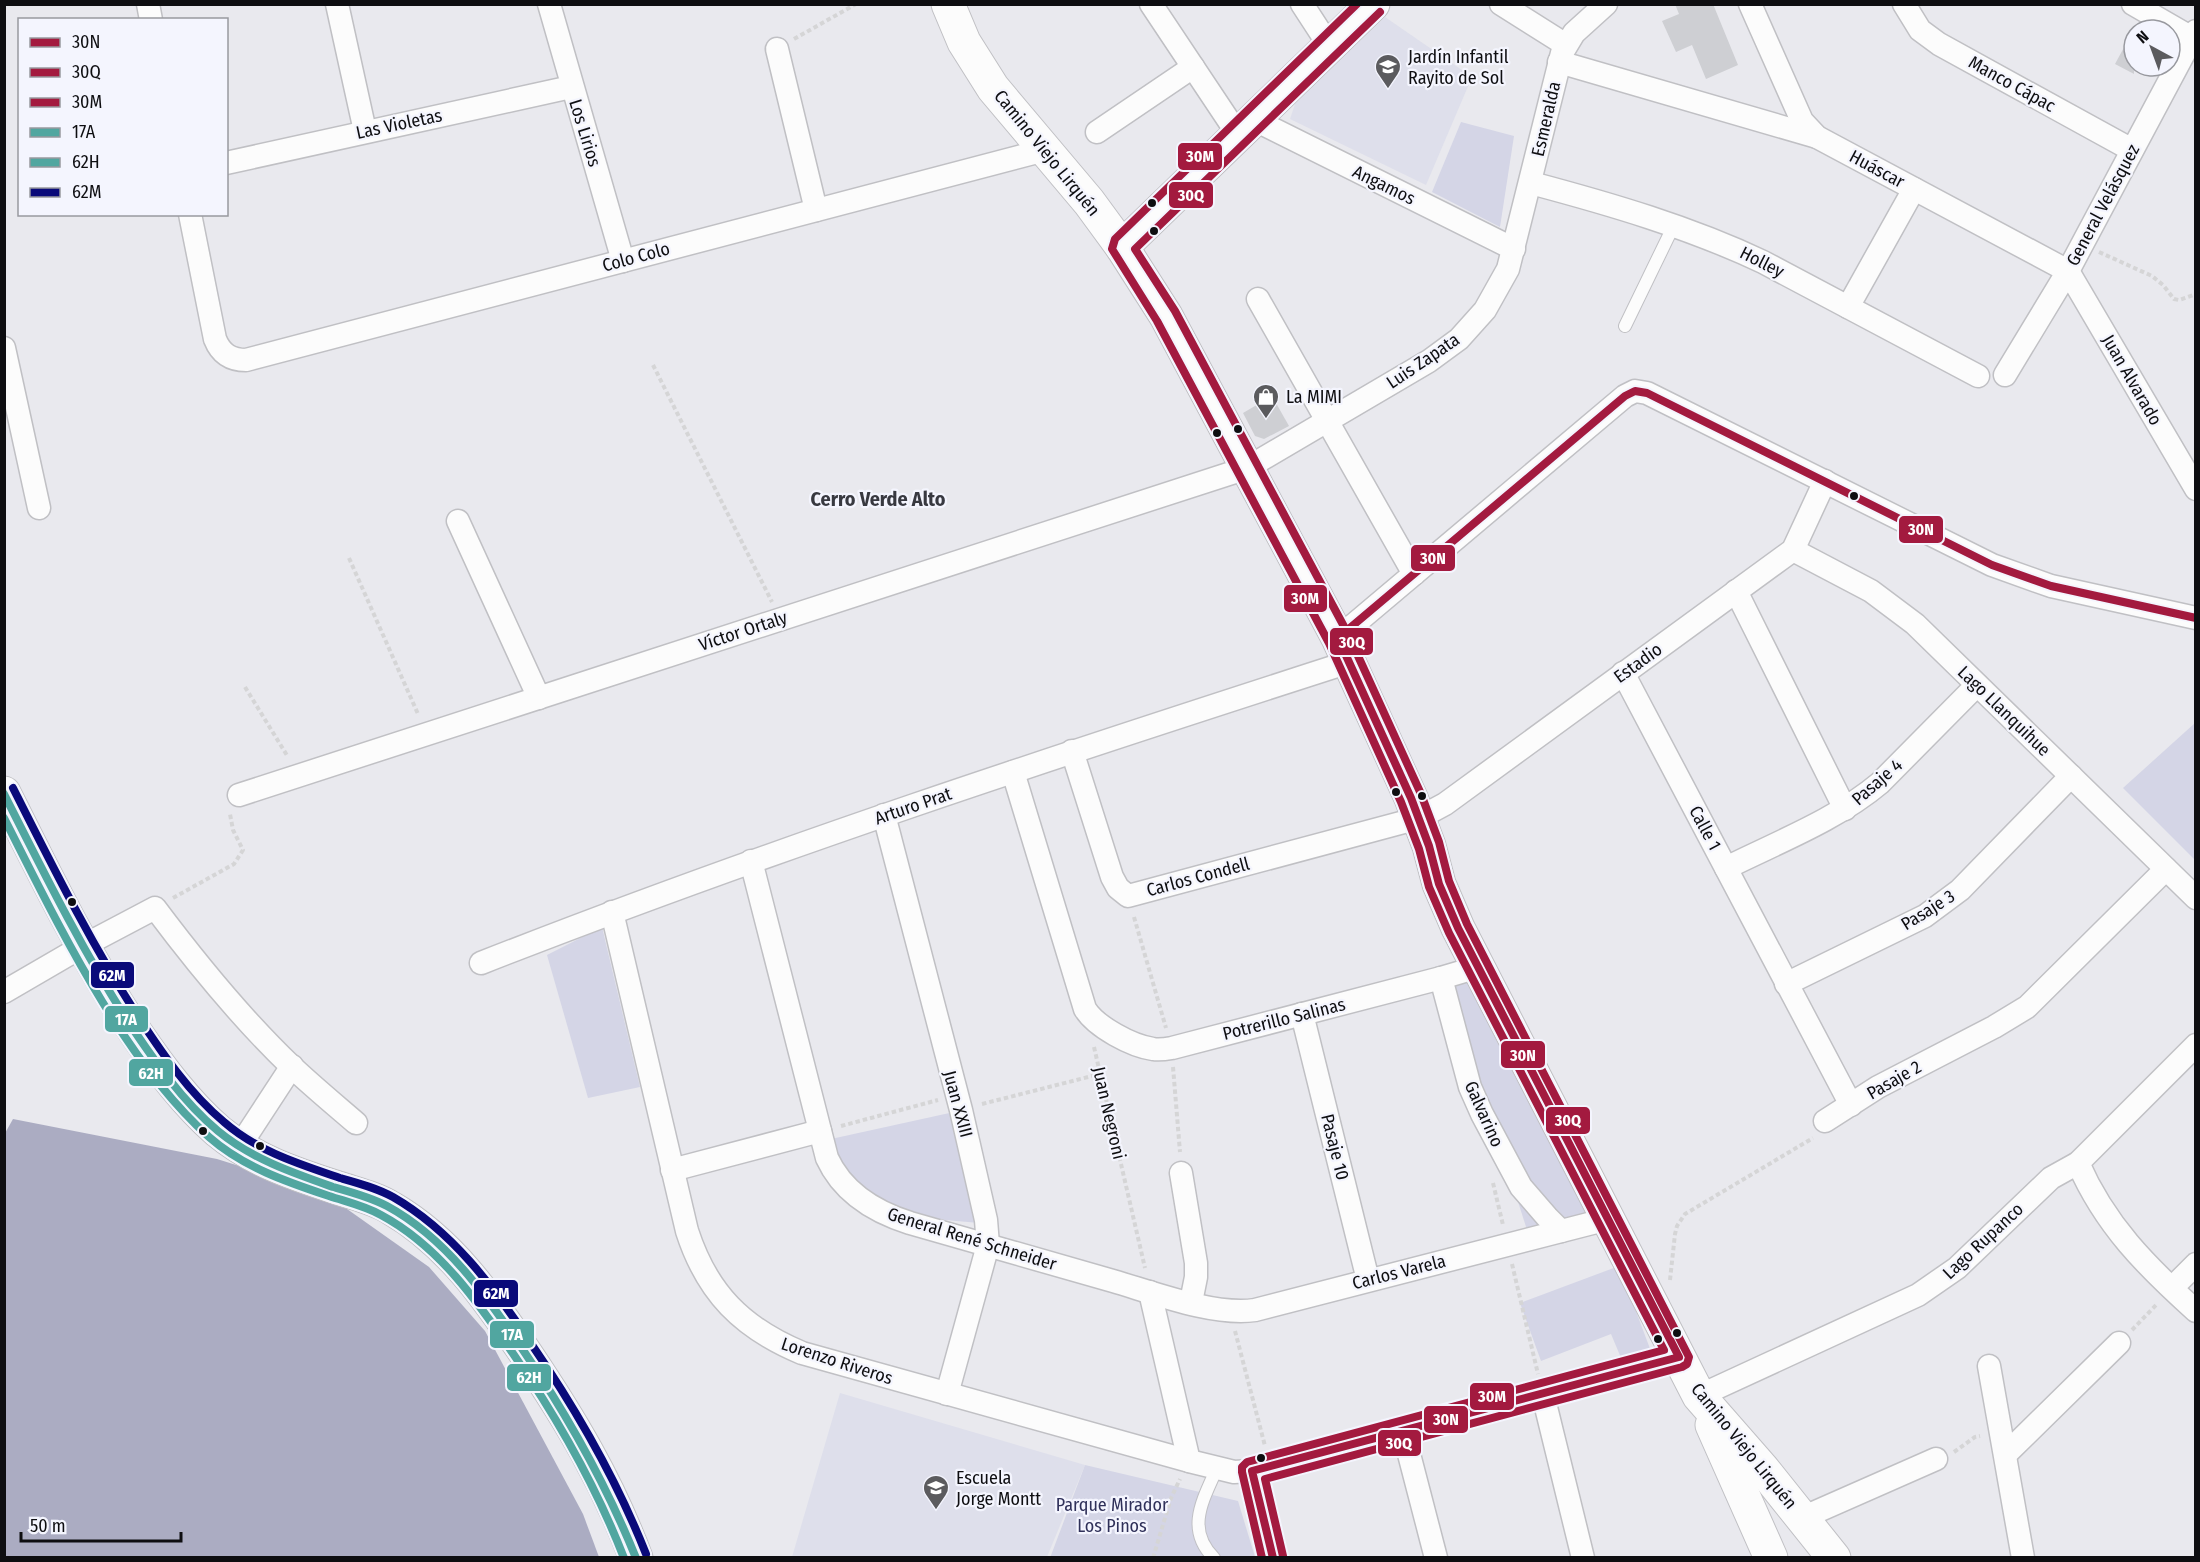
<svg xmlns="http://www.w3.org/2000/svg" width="2200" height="1562" viewBox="0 0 2200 1562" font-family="'Fira Sans Condensed',sans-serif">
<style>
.built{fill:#dedfeb}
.green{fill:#d4d5e6}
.water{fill:#abacc2}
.building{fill:#cecfd3}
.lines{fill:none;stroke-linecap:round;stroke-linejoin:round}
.lane-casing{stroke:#c0c0c4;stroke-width:14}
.street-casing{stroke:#c0c0c4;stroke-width:25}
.secondary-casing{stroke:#c0c0c4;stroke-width:35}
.path{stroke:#d5d5d6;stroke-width:4;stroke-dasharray:4.5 3;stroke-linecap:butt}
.lane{stroke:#fcfcfc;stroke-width:12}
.street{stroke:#fcfcfc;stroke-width:22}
.secondary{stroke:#fcfcfc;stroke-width:33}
.bus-1-casing{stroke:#f4f5fe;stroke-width:12}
.bus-2-casing{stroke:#f4f5fe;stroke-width:12}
.bus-3-casing{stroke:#f4f5fe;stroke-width:12}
.bus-4-casing{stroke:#f4f5fe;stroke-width:12}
.bus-5-casing{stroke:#f4f5fe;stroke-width:12}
.bus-6-casing{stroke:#f4f5fe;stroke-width:12}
.bus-1{stroke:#a31a3f;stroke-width:8}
.bus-2{stroke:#a31a3f;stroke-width:8}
.bus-3{stroke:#a31a3f;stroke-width:8}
.bus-4{stroke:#51a6a0;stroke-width:8}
.bus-5{stroke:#51a6a0;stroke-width:8}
.bus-6{stroke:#0a0a7a;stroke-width:8}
.bus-dot{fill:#0e0e11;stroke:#f4f5fe;stroke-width:2}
.labels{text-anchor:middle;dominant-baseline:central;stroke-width:4.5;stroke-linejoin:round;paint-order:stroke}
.poi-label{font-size:18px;fill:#0e0e11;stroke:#f4f5fe;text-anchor:start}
.street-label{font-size:18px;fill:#0e0e11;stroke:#f4f5fe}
.park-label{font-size:18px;fill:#2f3059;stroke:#f4f5fe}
.neighbourhood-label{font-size:20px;font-weight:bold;fill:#383940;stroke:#f4f5fe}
.line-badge{stroke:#f4f5fe;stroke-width:2}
.badge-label{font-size:16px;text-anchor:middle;font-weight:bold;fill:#fff}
</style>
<rect width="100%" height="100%" fill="#e9e9ee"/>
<g class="built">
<polygon points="1385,17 1472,77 1426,185 1290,119 1295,104"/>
<polygon points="840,1393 1085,1465 1047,1557 792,1557"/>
</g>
<g class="green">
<polygon points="1461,122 1514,136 1500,227 1432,192"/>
<polygon points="2195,723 2195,860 2123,788"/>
<polygon points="602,927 640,1087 588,1098 547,955"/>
<polygon points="1468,979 1589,1217 1527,1230 1449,986"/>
<polygon points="954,1112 979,1223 901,1216 856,1191 840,1165 831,1139"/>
<polygon points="1619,1266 1652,1354 1624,1365 1611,1334 1541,1361 1520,1303"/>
<polygon points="1085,1465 1238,1501 1255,1557 1050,1558"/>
</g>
<polygon class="water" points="13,1119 217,1159 323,1192 429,1267 485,1331 583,1514 599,1557 5,1558 4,1135"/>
<g class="building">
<polygon points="1675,4 1713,4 1738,65 1706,79 1692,45 1676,52 1662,21 1679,14"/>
<polygon points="2134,29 2134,74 2115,64"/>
<polygon points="1272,396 1289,426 1264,439 1255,436 1243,413"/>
</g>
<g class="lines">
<defs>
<g id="lane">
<polyline points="1625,326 1674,225"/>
<path d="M1214,1558c-29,-29 -11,-58 3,-90"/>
</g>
<g id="street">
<polyline points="148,4 151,20"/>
<polyline points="337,4 365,131"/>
<polyline points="549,4 623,261"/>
<polyline points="1151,4 1239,136"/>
<polyline points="1302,4 1330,47"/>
<polyline points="1501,4 1566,45"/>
<polyline points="1750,4 1802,121 1817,137 2068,271"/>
<polyline points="1904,4 1920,30 1939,44 2132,150"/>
<polyline points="2133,4 2192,38"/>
<polyline points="777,49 816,210"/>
<polyline points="1559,62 1817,137"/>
<polyline points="1255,120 1514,249"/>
<polyline points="1097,132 1193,67"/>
<polyline points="226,163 571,87"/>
<path d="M1531,183c79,21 158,44 232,79l215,114"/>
<path d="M190,214l25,125c6,15 16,21 31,21l799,-210"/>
<polyline points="2068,271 2196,489"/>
<polyline points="1258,299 1414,574"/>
<polyline points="1848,307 1914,189"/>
<polyline points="4,348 39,508"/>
<polyline points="2005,375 2068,271 2196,31"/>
<polyline points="458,521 539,698"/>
<polyline points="1793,550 1871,591 1915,624 2196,898"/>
<polyline points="1736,591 1845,809"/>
<polyline points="1338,638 1625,396 1635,391 1647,393 1992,565 2051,586 2196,618"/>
<polyline points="1623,673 1851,1105"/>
<polyline points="1072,751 1112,877 1118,888 1128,896 1419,818 1445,804 1793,550 1825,481"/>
<path d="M1013,772l72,237c11,18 47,37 68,40 6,1 13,0 19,-1l269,-70 37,-11"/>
<polyline points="239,795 1247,468 1429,361 1459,339 1485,310 1508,269 1562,53 1574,33 1606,4"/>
<polyline points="884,815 961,1110 986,1220 988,1245 947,1394"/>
<path d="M751,861l76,297c16,35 48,54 83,65 68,19 135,39 203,58 41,12 101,35 142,29l353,-91"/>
<path d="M1726,868c52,-26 110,-48 154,-85l97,-98"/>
<path d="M612,912l75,319c20,62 55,97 115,122l387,108 45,11 18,-1 427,-114"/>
<path d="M481,963c285,-112 576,-207 868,-301"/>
<polyline points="1441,978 1470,1087 1482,1114 1521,1187 1547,1217 1561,1231"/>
<polyline points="1786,984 1925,916 1960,890 2071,776"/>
<path d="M4,992l79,-46 72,-38c42,56 85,109 135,157 21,20 44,39 66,58"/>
<polyline points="1302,1014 1368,1280"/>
<polyline points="1825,1121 1878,1087 1994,1027 2027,1007 2166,869"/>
<polyline points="239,1147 292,1066"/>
<path d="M2078,1163c27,62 68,103 118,148"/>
<polyline points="672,1170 820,1131"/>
<polyline points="1181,1173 1196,1263 1196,1277 1191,1302"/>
<polyline points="2172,1288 2196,1264"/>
<polyline points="1150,1292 1189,1461"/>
<polyline points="1989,1366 2023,1558"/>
<polyline points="1543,1395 1583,1558"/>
<polyline points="1699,1396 1918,1295 1957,1268 2051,1178 2078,1163 2196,1045"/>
<polyline points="1403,1431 1436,1558"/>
<polyline points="2006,1454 2119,1343"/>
<polyline points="1252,1471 1273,1558"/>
<polyline points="1802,1518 1936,1459"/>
</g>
<g id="secondary">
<polyline points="948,4 964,42 993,88 1089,202 1122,247 1166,316 1338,638 1411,798 1429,846 1439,884 1458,928 1699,1396 1762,1468 1834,1558"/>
<polyline points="1122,247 1373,4"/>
<path d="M4,793c41,82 81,164 132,240 24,35 50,70 82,98 36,30 77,43 120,57 18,6 37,10 53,20 59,34 98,91 135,146 45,67 81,127 110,204"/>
<polyline points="1712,1425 1771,1558"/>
</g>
</defs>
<use href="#lane" class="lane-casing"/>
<use href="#street" class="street-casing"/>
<use href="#secondary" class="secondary-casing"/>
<g class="path">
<polyline points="794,39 856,4"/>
<polyline points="2099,252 2152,276 2163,285 2174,299 2179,300 2196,294"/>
<polyline points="653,365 772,602"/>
<polyline points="349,558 418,714"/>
<polyline points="245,687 288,757"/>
<polyline points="173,898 234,864 243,850 233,830 230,814"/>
<polyline points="1134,917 1166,1028"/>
<polyline points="1094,1047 1145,1268"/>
<polyline points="1173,1067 1180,1152"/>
<polyline points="982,1104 1100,1074"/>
<polyline points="841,1126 938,1100"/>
<polyline points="1493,1183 1503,1225"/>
<polyline points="1512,1264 1538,1374"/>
<polyline points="1670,1280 1675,1234 1677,1226 1685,1214 1813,1138"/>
<polyline points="2132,1330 2158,1303"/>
<polyline points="1235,1331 1265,1446"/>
<polyline points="1954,1452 1975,1437 1980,1436"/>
<polyline points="1153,1558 1171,1498 1180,1479"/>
</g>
<use href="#lane" class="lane"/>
<use href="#street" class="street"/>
<use href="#secondary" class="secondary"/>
<defs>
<polyline id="bus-1" points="1273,1558 1252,1471 1679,1357 1458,928 1439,884 1429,846 1411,798 1338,638 1625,396 1635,391 1647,393 1992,565 2051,586 2196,618"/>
<polyline id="bus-2" points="1283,1556 1265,1479 1682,1367 1687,1364 1689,1357 1467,924 1449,881 1439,842 1421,794 1348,634 1175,311 1135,249 1380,12"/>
<polyline id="bus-3" points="1262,1558 1242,1472 1242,1467 1247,1462 1664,1350 1449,933 1429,887 1419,849 1401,802 1329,643 1157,321 1112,249 1115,239 1357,4"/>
<path id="bus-4" d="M4,794c39,77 77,154 123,226 26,39 55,81 91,111 34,28 75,42 115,56 18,5 37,10 54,19 59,32 99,89 136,144 45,66 83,134 113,208"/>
<path id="bus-5" d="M4,818c53,104 117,240 205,319 34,30 78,45 120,59 18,6 36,10 52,19 58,31 97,87 133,140 44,64 82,131 110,203"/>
<path id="bus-6" d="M13,788c39,77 77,154 124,227 25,38 52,78 87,107 33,29 75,42 116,56 18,5 37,10 53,19 59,34 100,89 137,145 46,67 86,136 116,212"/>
</defs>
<use href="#bus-1" class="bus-1-casing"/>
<use href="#bus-2" class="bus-2-casing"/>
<use href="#bus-3" class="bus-3-casing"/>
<use href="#bus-4" class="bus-4-casing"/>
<use href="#bus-5" class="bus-5-casing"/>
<use href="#bus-6" class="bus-6-casing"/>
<use href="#bus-1" class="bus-1"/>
<use href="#bus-2" class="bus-2"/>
<use href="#bus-3" class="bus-3"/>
<use href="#bus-4" class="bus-4"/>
<use href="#bus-5" class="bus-5"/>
<use href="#bus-6" class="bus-6"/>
</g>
<defs>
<symbol id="school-pin" viewBox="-11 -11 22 30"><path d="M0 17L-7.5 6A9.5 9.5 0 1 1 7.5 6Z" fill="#5b5b5e" stroke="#f4f5fe"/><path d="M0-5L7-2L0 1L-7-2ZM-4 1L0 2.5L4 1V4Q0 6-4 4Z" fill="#fff"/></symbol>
<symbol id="shop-pin" viewBox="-11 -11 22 30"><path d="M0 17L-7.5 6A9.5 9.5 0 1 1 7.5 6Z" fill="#5b5b5e" stroke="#f4f5fe"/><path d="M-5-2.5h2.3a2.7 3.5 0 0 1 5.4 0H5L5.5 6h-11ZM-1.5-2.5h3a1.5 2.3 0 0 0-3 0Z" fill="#fff"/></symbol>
</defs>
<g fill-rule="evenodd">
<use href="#school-pin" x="1373" y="52" width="30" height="40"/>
<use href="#shop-pin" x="1251" y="382" width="30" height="40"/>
<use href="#school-pin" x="921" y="1473" width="30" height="40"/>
</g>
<g class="bus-dot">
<circle cx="1152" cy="203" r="5"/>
<circle cx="1154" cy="231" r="5"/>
<circle cx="1238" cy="429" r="5"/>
<circle cx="1217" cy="433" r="5"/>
<circle cx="1854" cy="496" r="5"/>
<circle cx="1396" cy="792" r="5"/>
<circle cx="1422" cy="796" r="5"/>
<circle cx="72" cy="902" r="5"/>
<circle cx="203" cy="1131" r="5"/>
<circle cx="260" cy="1146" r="5"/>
<circle cx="1677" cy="1333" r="5"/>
<circle cx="1658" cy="1339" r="5"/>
<circle cx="1261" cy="1458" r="5"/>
</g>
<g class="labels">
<g class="poi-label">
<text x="1408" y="57">Jardín Infantil<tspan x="1408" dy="21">Rayito de Sol</tspan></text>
<text x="1286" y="397">La MIMI</text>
<text x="956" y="1478">Escuela<tspan x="956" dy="21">Jorge Montt</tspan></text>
</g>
<g class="street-label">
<text transform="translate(2012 84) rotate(29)">Manco Cápac</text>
<text transform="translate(1546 119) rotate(-77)">Esmeralda</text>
<text transform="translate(399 124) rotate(-12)">Las Violetas</text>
<text transform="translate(585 133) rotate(73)">Los Lirios</text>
<text transform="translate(1047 153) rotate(51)">Camino Viejo Lirquén</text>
<text transform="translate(1877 169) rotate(28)">Huáscar</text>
<text transform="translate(1384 185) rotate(26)">Angamos</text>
<text transform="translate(2103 205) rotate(-62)">General Velásquez</text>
<text transform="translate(636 257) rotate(-15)">Colo Colo</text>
<text transform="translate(1762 262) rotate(27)">Holley</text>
<text transform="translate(1423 361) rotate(-34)">Luis Zapata</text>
<text transform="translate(2132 380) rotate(60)">Juan Alvarado</text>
<text transform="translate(743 631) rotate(-18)">Víctor Ortaly</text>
<text transform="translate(1638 663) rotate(-36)">Estadio</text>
<text transform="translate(2004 711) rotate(44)">Lago Llanquihue</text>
<text transform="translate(1877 782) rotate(-41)">Pasaje 4</text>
<text transform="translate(913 806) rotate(-19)">Arturo Prat</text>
<text transform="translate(1705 828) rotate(62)">Calle 1</text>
<text transform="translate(1198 877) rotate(-15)">Carlos Condell</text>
<text transform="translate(1928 910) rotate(-32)">Pasaje 3</text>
<text transform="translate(1284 1019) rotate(-14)">Potrerillo Salinas</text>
<text transform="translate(1894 1080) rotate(-30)">Pasaje 2</text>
<text transform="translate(958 1104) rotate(75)">Juan XXIII</text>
<text transform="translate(1109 1113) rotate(77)">Juan Negroni</text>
<text transform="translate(1484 1114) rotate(66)">Galvarino</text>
<text transform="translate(1335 1147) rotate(76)">Pasaje 10</text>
<text transform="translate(972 1239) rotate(17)">General René Schneider</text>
<text transform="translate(1983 1241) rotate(-43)">Lago Rupanco</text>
<text transform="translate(1399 1272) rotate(-14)">Carlos Varela</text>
<text transform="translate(837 1361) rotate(18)">Lorenzo Riveros</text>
<text transform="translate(1744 1446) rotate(51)">Camino Viejo Lirquén</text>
</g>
<g class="park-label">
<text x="1112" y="1505">Parque Mirador<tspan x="1112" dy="21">Los Pinos</tspan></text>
</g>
<g class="neighbourhood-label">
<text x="878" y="499">Cerro Verde Alto</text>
</g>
</g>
<g class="line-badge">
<rect x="1177" y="142" width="46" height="29" rx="6" fill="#a31a3f"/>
<rect x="1168" y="181" width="46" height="28" rx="6" fill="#a31a3f"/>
<rect x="1898" y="515" width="46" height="29" rx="6" fill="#a31a3f"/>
<rect x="1410" y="544" width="46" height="28" rx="6" fill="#a31a3f"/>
<rect x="1283" y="584" width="45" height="29" rx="6" fill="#a31a3f"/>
<rect x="1329" y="627" width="45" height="29" rx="6" fill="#a31a3f"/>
<rect x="90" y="961" width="45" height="28" rx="6" fill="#0a0a7a"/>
<rect x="104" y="1005" width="45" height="28" rx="6" fill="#51a6a0"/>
<rect x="1500" y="1040" width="46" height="29" rx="6" fill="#a31a3f"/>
<rect x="128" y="1058" width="46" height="29" rx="6" fill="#51a6a0"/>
<rect x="1545" y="1106" width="46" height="29" rx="6" fill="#a31a3f"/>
<rect x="473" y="1279" width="46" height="29" rx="6" fill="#0a0a7a"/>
<rect x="489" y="1320" width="46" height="29" rx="6" fill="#51a6a0"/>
<rect x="506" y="1363" width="46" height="29" rx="6" fill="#51a6a0"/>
<rect x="1469" y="1382" width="46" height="29" rx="6" fill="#a31a3f"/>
<rect x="1423" y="1405" width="46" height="29" rx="6" fill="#a31a3f"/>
<rect x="1377" y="1429" width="45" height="28" rx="6" fill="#a31a3f"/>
</g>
<g class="badge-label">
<text x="1200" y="162">30M</text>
<text x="1191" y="201">30Q</text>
<text x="1921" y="535">30N</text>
<text x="1433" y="564">30N</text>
<text x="1305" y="604">30M</text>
<text x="1352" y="648">30Q</text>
<text x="112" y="981">62M</text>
<text x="126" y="1025">17A</text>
<text x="1523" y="1061">30N</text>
<text x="151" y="1079">62H</text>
<text x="1568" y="1126">30Q</text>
<text x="496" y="1299">62M</text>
<text x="512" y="1340">17A</text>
<text x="529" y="1383">62H</text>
<text x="1492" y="1402">30M</text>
<text x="1446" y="1425">30N</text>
<text x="1399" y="1449">30Q</text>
</g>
<rect width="2200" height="1562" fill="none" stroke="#0e0e11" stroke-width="12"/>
<rect x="18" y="18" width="210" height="198" fill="#f4f5fe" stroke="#98999f" stroke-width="1.5"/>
<rect x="30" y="38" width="30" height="9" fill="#a31a3f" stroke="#98999f" stroke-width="1.5"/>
<text x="72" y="48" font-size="18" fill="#0e0e11">30N</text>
<rect x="30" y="68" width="30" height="9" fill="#a31a3f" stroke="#98999f" stroke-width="1.5"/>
<text x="72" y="78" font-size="18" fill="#0e0e11">30Q</text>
<rect x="30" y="98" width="30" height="9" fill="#a31a3f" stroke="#98999f" stroke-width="1.5"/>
<text x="72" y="108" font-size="18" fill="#0e0e11">30M</text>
<rect x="30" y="128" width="30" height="9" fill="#51a6a0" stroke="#98999f" stroke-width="1.5"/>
<text x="72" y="138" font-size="18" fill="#0e0e11">17A</text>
<rect x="30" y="158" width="30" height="9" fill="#51a6a0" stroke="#98999f" stroke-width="1.5"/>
<text x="72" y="168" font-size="18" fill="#0e0e11">62H</text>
<rect x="30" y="188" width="30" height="9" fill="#0a0a7a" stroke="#98999f" stroke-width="1.5"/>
<text x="72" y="198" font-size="18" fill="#0e0e11">62M</text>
<g transform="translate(2152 48) rotate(319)"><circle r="28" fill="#f4f5fe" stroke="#98999f" stroke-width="1.5"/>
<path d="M0-4.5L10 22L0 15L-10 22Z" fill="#5b5b5e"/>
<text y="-9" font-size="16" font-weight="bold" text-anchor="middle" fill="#0e0e11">N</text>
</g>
<path d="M21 1532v9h160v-9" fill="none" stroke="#0e0e11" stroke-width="3"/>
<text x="30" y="1532" font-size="18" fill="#0e0e11" stroke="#f4f5fe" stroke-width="4.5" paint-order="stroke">50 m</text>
</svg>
